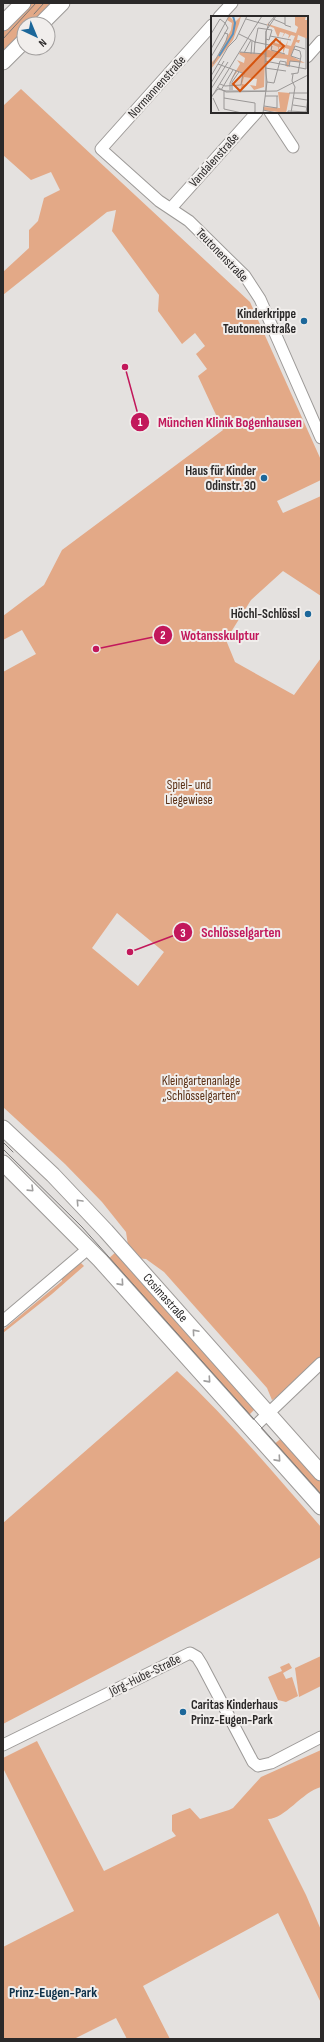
<svg xmlns="http://www.w3.org/2000/svg" width="324" height="2042" viewBox="0 0 324 2042" font-family="'Sofia Sans Condensed',sans-serif">
<style>
.green{fill:#e3a987;fill-rule:evenodd}
.lines{fill:none;stroke-linecap:round;stroke-linejoin:round}
.minor-casing{stroke:#9d9a98;stroke-width:13}
.secondary-casing{stroke:#9d9a98;stroke-width:17}
.minor{stroke:#fff;stroke-width:11}
.secondary{stroke:#fff;stroke-width:15}
.tram{stroke:#7a7877;stroke-width:1}
.oneway{stroke:#a09f9f}
.poi-dot{fill:#1c679a;stroke:#f1eeec;stroke-width:1.5}
.labels{text-anchor:middle;dominant-baseline:central;stroke-width:4;stroke-linejoin:round;paint-order:stroke}
.street-label{font-size:13px;fill:#2b2929;stroke:#f1eeec}
.poi-label{font-size:13px;font-weight:bold;fill:#2b2929;stroke:#f1eeec;text-anchor:end}
.park-label{font-size:13px;fill:#5a3015;stroke:#f1eeec}
.neighbourhood-label{font-size:14px;font-weight:bold;fill:#0e3049;stroke:#f1eeec}
.inset-river{fill:none;stroke:#5a92be;stroke-width:2}
.inset-road{fill:none;stroke:#9a9796;stroke-width:1}
.view{fill:#d5540f;fill-opacity:0.15;stroke:#d5540f;stroke-width:2}
.inset-edge{fill:none;stroke:#2b2929;stroke-width:2}
.leader{fill:none;stroke:#c2185b;stroke-width:1.5}
.callout-dot{fill:#c2185b;stroke:#f1eeec;stroke-width:1.5}
.mark-label{font-size:12px;text-anchor:middle;font-weight:bold;fill:#fff}
.callout-label{font-size:14px;text-anchor:middle;font-weight:bold;fill:#c2185b;stroke:#f1eeec;stroke-width:4;stroke-linejoin:round;paint-order:stroke}
</style>
<rect width="100%" height="100%" fill="#e4e1df"/>
<g class="green">
<polygon points="29,3 53,3 32,24 24,24 24,32 3,56 3,30"/>
<path d="M21,89l229,213 71,158v20l-44,21 6,12 38,-17v100l-38,-25 -32,29 -25,40 9,22 59,33 27,-37v700l-37,35 -12,7 -5,-12 -103,-116 -18,-13 -10,-1 -7,-6 -3,-20 -24,-30 -37,-38 -62,-57v-435l33,-18 -14,-24 -19,10v-24l41,-31 18,-35 161,-120 -25,-54 9,-7 -11,-15 9,-8 -10,-13 -13,11 -24,-33 1,-16 -47,-64 4,-21 -9,2 -104,83v-23l26,-24v-18l9,-9 6,-23 16,-8 -9,-18 -20,8 -28,-25v-49zM117,913l47,39 -26,34 -46,-38z"/>
<polygon points="118,1250 257,1407 246,1418 106,1261"/>
<polygon points="80,1262 84,1266 52,1294 3,1333 3,1330 62,1281 62,1277"/>
<path d="M177,1371c52,48 97,103 144,156v30l-318,167v-201z"/>
<polygon points="284,1436 321,1478 321,1501 272,1446"/>
<polygon points="321,1656 321,1686 299,1697 295,1668"/>
<polygon points="289,1663 292,1668 283,1673 286,1679 292,1677 298,1696 286,1702 278,1700 268,1677 282,1671 280,1667"/>
<path d="M37,1741l67,130 72,-35 -4,-5v-16l18,-7 10,11 29,-9 4,-2 28,-31 60,-27v37c-19,5 -36,32 -53,32l38,76 15,35v73l-43,-90 -135,73 27,53h-43l-11,-21 -42,21h-71v-92l71,-36 -71,-143v-10z"/>
</g>
<g class="lines">
<defs>
<g id="minor">
<polyline points="219,17 232,3"/>
<polyline points="212,25 101,149 159,201 189,221 245,276 260,299 321,438"/>
<polyline points="307,57 321,41"/>
<polyline points="270,112 293,147"/>
<polyline points="172,207 257,112"/>
<polyline points="3,1321 89,1248"/>
<polyline points="252,1429 321,1363"/>
<polyline points="3,1745 190,1653 197,1657 202,1665 253,1762 258,1766 271,1763 321,1737"/>
</g>
<g id="secondary">
<polyline points="3,23 23,3"/>
<polyline points="41,24 62,3"/>
<polyline points="3,62 24,41"/>
<path id="s1" d="M3,1128l50,47 53,56 215,242"/>
<polyline points="3,1163 100,1260 321,1507"/>
</g>
</defs>
<use href="#minor" class="minor-casing"/>
<use href="#secondary" class="secondary-casing"/>
<use href="#minor" class="minor"/>
<use href="#secondary" class="secondary"/>
<g class="tram">
<polyline points="34,14 44,3"/>
<polyline points="3,39 36,3"/>
<polyline points="3,1142 13,1152"/>
<polyline points="3,1149 82,1227 321,1494"/>
</g>
</g>
<defs><path id="oneway-chevron" d="M-2-3.5L2.5 0L-2 3.5" fill="none" stroke-width="1.6" stroke-linecap="round" stroke-linejoin="round"/></defs>
<g class="oneway">
<use href="#oneway-chevron" transform="translate(31 1189) rotate(44)"/>
<use href="#oneway-chevron" transform="translate(79 1202) rotate(-133)"/>
<use href="#oneway-chevron" transform="translate(121 1283) rotate(48)"/>
<use href="#oneway-chevron" transform="translate(195 1332) rotate(-131)"/>
<use href="#oneway-chevron" transform="translate(208 1380) rotate(48)"/>
<use href="#oneway-chevron" transform="translate(278 1459) rotate(48)"/>
</g>
<g class="poi-dot">
<circle cx="304" cy="321" r="4"/>
<circle cx="264" cy="478" r="4"/>
<circle cx="308" cy="614" r="4"/>
<circle cx="183" cy="1712" r="4"/>
</g>
<g class="labels">
<g class="street-label">
<text transform="translate(157 87) rotate(-48)">Normannenstraße</text>
<text transform="translate(214 160) rotate(-48)">Vandalenstraße</text>
<text transform="translate(222 255) rotate(46)">Teutonenstraße</text>
<text stroke="none"><textPath href="#s1" startOffset="235">Cosimastraße</textPath></text>
<text transform="translate(145 1675) rotate(-26)">Jörg-Hube-Straße</text>
</g>
<g class="poi-label">
<text x="296" y="314">Kinderkrippe<tspan x="296" dy="15">Teutonenstraße</tspan></text>
<text x="256" y="471">Haus für Kinder<tspan x="256" dy="15">Odinstr. 30</tspan></text>
<text x="300" y="614">Höchl-Schlössl</text>
<text x="191" y="1705" text-anchor="start">Caritas Kinderhaus<tspan x="191" dy="15">Prinz-Eugen-Park</tspan></text>
</g>
<g class="park-label">
<text x="189" y="785">Spiel- und<tspan x="189" dy="15">Liegewiese</tspan></text>
<text x="201" y="1081">Kleingartenanlage<tspan x="201" dy="15">„Schlösselgarten“</tspan></text>
</g>
<g class="neighbourhood-label">
<text x="53" y="1992">Prinz-Eugen-Park</text>
</g>
</g>
<g transform="translate(211 16)">
<rect width="97" height="97" fill="#e4e1df"/>
<path d="M18,0l6,6 6,-6 -2,8 -6,16 -22,29v-6l7,-7 13,-26 1,-7 -5,-3zM84,0h11l-1,4h3v19l-10,-4 -1,5h3l-1,3 -3,-1 -5,14 14,7 -15,-2 -2,6 -2,-1 1,-7 -22,-2 -1,30 -10,3 -4,-5 6,1 1,-7 -13,-2 -2,7 5,1 -6,4 2,-16 -5,-2 -8,10 10,-17 -3,-4 7,3 1,-5 -6,-4 1,-2 23,2 2,-5 23,6 1,-6 -4,-1 -2,6v-6l-4,-1 -1,5v-5l-7,-3h2l2,-6v5l4,1 2,-5v5l5,1 2,-5 -1,5 4,1 4,-10 -4,-1 -3,4 1,-4 -4,-2 -3,5 2,-5 -4,-1 -2,6 -4,-10 -7,-3 -1,2 3,-6 -1,3 28,9 2,-6 -3,-2zM67,76l12,1 -4,20 -23,-3v-3l17,1z" fill="#e3a987"/>
<path class="inset-river" d="M8,40l14,-22 2,-11 -2,-7"/>
<path class="inset-road" d="M74,0v9l6,2M35,3l21,6M62,3l12,5M0,18l9,-15 5,4M28,18l16,8 14,3M59,20l21,4M37,22l14,-22M44,27l3,-15 14,2 -3,10 -3,-1M58,29l3,1 -1,4 14,4M0,33l18,-33M29,36l25,2M33,37l7,-13M40,38l1,-13M43,38l1,-12M0,41l17,-29 -3,-5M89,43l-9,-3 4,-10 10,3M54,45l41,8v-31M2,48l13,-23 2,-7 -4,-1M7,48l27,10M78,51l1,-6 10,1M54,52l21,3M80,58l7,-1 3,-17 -1,-5 -6,-2M0,60l17,-29 8,-8 11,-23M56,66l7,1 6,-22 6,1v4M0,67l13,-22M9,68l5,2 16,-1 2,-12M6,71l9,5 51,-1 31,-16M0,73l17,-27M10,74l12,-20M19,74v-7l6,-12M21,74v-8l7,-10M13,75v18l18,4M78,77h19M54,80h13M0,81l7,-8 8,2h40v-59l3,-9 6,-7M0,82l37,-60M2,82l6,13M13,82l31,5v9l-3,1M83,82l13,2M82,89l13,2M53,90l13,2v-12M52,94l14,3M52,97l4,-31 -2,-18 1,-33 10,-15M77,97v-2l20,1M80,97l4,-26 -3,-6 1,-7M95,97l2,-16"/>
<path class="view" d="M65,23l8,7 -44,45 -7,-7z"/>
<rect width="97" height="97" class="inset-edge"/>
</g>
<path class="leader" d="M125 367L140 422M96 649L163 635M130 952L183 932"/>
<g class="callout-dot">
<circle cx="125" cy="367" r="4"/>
<circle cx="96" cy="649" r="4"/>
<circle cx="130" cy="952" r="4"/>
<circle cx="140" cy="422" r="10"/>
<circle cx="163" cy="635" r="10"/>
<circle cx="183" cy="932" r="10"/>
</g>
<g class="mark-label">
<text x="140" y="426">1</text>
<text x="163" y="639">2</text>
<text x="183" y="937">3</text>
</g>
<g class="callout-label">
<text x="230" y="427">München Klinik Bogenhausen</text>
<text x="220" y="640">Wotansskulptur</text>
<text x="241" y="937">Schlösselgarten</text>
</g>
<rect width="324" height="2042" fill="none" stroke="#2b2929" stroke-width="8"/>
<g transform="translate(36 36) rotate(136)"><circle r="19" fill="#f1eeec" stroke="#a29f9e"/>
<path d="M0-3L7 15L0 10L-7 15Z" fill="#1c679a"/>
<text y="-6" font-size="11" font-weight="bold" text-anchor="middle" fill="#2b2929">N</text>
</g>
</svg>
